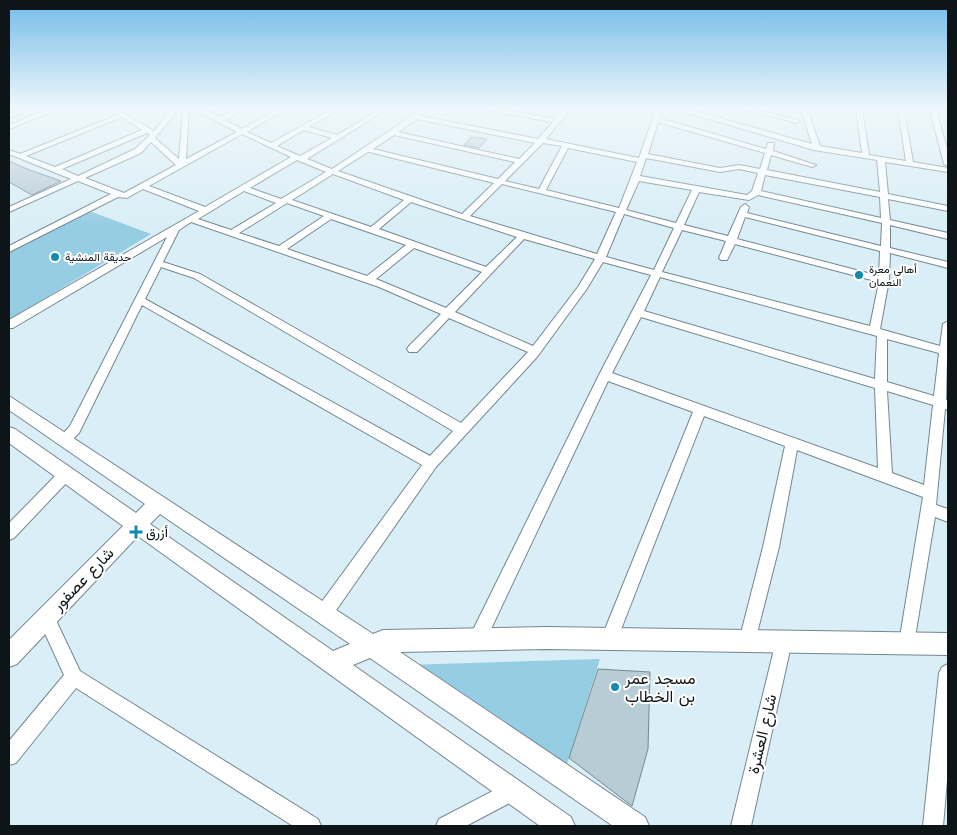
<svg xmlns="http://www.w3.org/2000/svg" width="957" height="835" viewBox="0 0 957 835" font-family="'Work Sans',Vazirmatn,sans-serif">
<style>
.green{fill:#95cde3}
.building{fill:#b8ccd5;stroke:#768991}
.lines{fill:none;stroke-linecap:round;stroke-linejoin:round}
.minor-casing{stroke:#74878f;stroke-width:2}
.major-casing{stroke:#74878f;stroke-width:2}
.highway-casing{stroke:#74878f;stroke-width:1}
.minor{fill:#fff;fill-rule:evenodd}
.major{fill:#fff;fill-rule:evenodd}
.highway{fill:#fff;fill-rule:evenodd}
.poi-dot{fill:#128bae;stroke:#fff;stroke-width:2}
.labels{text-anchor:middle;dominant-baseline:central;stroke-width:4;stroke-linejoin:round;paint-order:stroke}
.far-poi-label{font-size:11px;fill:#0e1518;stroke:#fff;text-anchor:start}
.poi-label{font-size:14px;fill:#0e1518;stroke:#fff;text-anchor:start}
.near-street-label{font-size:16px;fill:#0e1518;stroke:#fff}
.near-poi-label{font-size:16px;fill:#0e1518;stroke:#fff;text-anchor:start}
</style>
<rect width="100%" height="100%" fill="#d9eef6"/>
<g class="green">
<polygon points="89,211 151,234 9,320 9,252"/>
<polygon points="600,659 567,764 406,665"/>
</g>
<g class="building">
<polygon points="471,137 487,139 479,148 464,145"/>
<polygon points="9,161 27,169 61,181 32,195 9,182"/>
<polygon points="598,669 650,672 648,749 632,806 569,758"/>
</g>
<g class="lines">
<defs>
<g id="minor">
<polygon points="19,109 29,109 9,118 9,114"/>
<polygon points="49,109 59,109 9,129 9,125"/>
<path d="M115,109l3,1 36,21 17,-22h7l-23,29 24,21 4,-50h6l-3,50 51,-27 -44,-23h10l17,8 15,-8h9l-19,11 17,9 35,-20h9l-39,23 24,11 61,-34h8l-31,18 28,8 43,-26h8l-81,50 25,10 90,-60h8l-9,7 117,23 15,-17 -74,-13h18l58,10 8,-10h7l-24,30 93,19 17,-49h6l-3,9 107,31 2,-6h6l-1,8 43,14 -4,2 -41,-12 -4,15 113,22 -3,-32 -63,-10 -139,-41h12l125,35 -11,-35h6l13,37 42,7 -6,-44h6l7,46 37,6 -8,-52h6l9,53 35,6v4l-63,-10 3,32 60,12v5l-60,-12 2,21 58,13v6l-58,-14v23l58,14v6l-58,-15 -1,27 -9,49 60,17 3,-22 5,-3 -2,79h2v10l-3,-1 -9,96 12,4v13l-13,-5 -22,132 -6,2 -6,-2 -2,-6 24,-146 -126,-47 -18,97 -24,94 -2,6 -6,2 -6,-2 -2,-6 24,-94 22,-101 -81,-30 -89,229 -6,2 -6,-2 -2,-6 92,-227 -85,-31 -125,265 -6,2 -6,-2 -2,-6 2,-6 128,-259 52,-100 -48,-13 -17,28 -49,67 -101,110 -106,152 -6,2 -6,-2 -2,-6 2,-6 104,-142 -280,-160 -63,128 -11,11h-10l-1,-4 13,-14 97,-189 -154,91h-4v-8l190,-109 -56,-22 -16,9 -9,-1 -109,55v-6l102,-52 -33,-13 -69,31v-5l62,-28 -62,-25v-4l11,4 97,-39 -4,-4zM122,117l20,13 -87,37 -29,-11zM417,119l118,24 -16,16 -121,-27zM658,122l107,31 -5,16 -21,-4 -19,3 -72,-14zM304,130l28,8 -32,18 -23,-10zM147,133l3,2 -15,14 -57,27 -16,-7zM242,134l49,23 -86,50 -56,-21zM394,135l121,27 -17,17 -125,-30zM151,142l25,23 -52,28 -39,-15 56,-25zM543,143l19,3 -23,43 -34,-8zM568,148l69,14 -18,46 -73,-18zM368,152h1l125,31 -32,31 -124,-43zM646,158l74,14 19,-3 19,4 -6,18 -5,4 -107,-19zM297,160l29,12 -45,27 -31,-11zM333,174l71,26 -33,27 -79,-27zM765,175l115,22 1,21 -120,-27zM639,181l53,9 -16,33 -50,-13zM502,184l114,28 -19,42 -127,-38zM244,191l32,12 -45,27 -33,-11zM699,192l50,8 9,-5 124,28 -1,23 -134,-33 2,-6 -4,-3 -4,3 -13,29 -44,-11zM411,202l106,35 -31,30 -107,-38zM287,203l37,13 -45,30 -40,-13zM624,214l50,14 -20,42 -48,-13zM745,217l135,34 -1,25 -142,-37zM331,219l75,26 -39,31 -80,-27zM191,222l188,65 62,27 -32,32 -2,3 2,3h8l32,-34 79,34 -67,71 -261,-149 -37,-12 16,-32zM682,230l44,11 -7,17 2,2h6l8,-16 144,38 -9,44 -208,-54zM524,239l71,20 -17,28 -45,59 -78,-34zM414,248l68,24 -36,36 -70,-29zM161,267l33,11 259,153 -23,25 -285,-157zM660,277l217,59 -2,43 -231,-68zM641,317l234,71 3,80 -266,-95zM887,339l52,14 -5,43 -47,-14zM887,391l46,14 -9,80 -32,-12z"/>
<polygon points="742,109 755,109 800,121 797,123"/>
<polygon points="930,110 936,110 948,152 948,166 944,164"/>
<polygon points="66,468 71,470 73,474 71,478 14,538 9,540 9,523 61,470"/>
<polygon points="46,610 52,612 80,671 318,819 321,826 293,826 76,688 16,763 9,765 9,741 64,675 38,618 40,612"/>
<polygon points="784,633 790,635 792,641 751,826 731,826 776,641 778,635"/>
<polygon points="948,664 948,769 943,826 923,826 939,673 942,667"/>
<polygon points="512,781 519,784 522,791 519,798 466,826 436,826 439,819"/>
</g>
<path id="major" d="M9,396l364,238 10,-4 163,-3 402,6v22l-402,-6 -146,3 245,165 4,9h-36l-243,-168 -17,7 218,152 4,9h-35l-402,-290 -121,128 -8,3v-27l114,-114 -114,-83v-16l6,2 121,84 9,-9 -136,-94zM160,514l190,130 -17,7 -183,-127z"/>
<polygon id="highway" points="927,109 948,109 948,115 929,111"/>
</defs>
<use href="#minor" class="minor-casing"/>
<use href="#major" class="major-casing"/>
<use href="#highway" class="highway-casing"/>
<use href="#minor" class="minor"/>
<use href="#major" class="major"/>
<use href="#highway" class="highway"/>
</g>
<linearGradient id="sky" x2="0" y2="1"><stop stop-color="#74bbe8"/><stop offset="0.48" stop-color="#eef7fb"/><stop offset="1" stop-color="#eef7fb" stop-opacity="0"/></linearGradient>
<rect width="957" height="226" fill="url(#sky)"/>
<g class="poi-dot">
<circle cx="55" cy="257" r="5"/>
<circle cx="859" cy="275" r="5"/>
<path d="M133.5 524.5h5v5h5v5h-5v5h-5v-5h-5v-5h5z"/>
<circle cx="615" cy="687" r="5"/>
</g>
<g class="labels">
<g class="far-poi-label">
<text x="65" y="257">حديقة المنشية</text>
<text x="869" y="269">أهالي معرة<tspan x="869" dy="13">النعمان</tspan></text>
</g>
<g class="poi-label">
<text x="146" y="532">أزرق</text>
</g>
<g class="near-street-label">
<text transform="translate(83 579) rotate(-46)">شارع عصفور</text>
<text transform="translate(762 734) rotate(-77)">شارع العشرة</text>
</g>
<g class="near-poi-label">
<text x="625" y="678">مسجد عمر<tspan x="625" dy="18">بن الخطاب</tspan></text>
</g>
</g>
<rect width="957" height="835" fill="none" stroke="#0e1518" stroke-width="20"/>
</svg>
